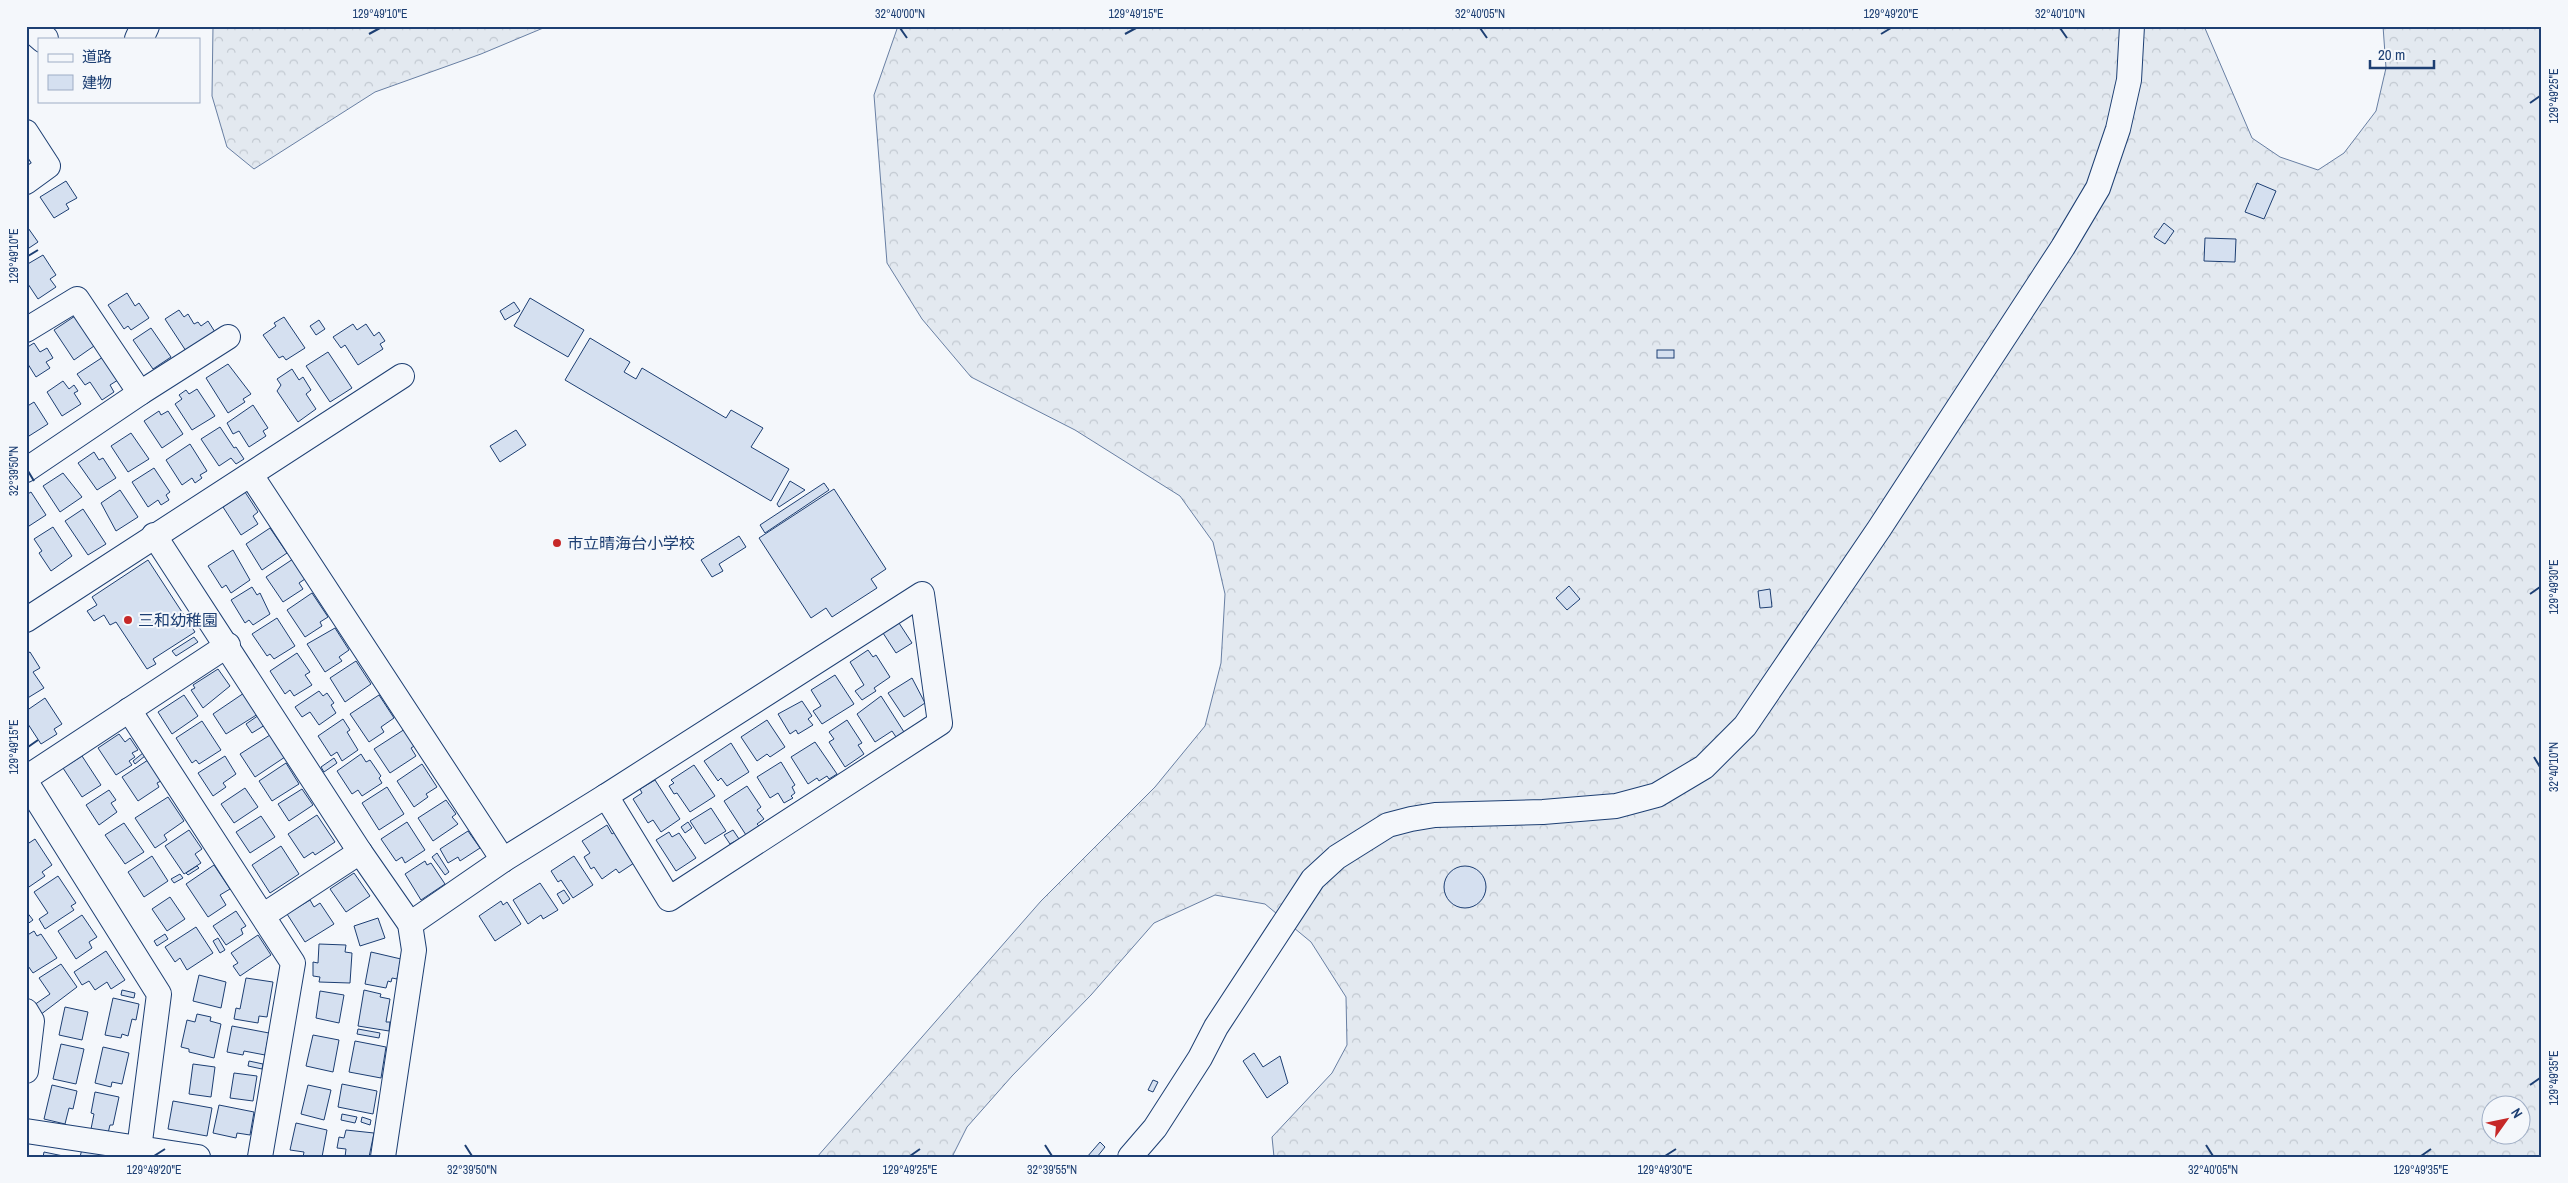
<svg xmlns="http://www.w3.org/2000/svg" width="2568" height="1183" viewBox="0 0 2568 1183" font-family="'Archivo Narrow','Noto Sans JP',sans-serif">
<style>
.forest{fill:url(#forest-crowns);stroke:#687fa3;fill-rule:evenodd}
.building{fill:#d5e0f0;stroke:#1d3f73}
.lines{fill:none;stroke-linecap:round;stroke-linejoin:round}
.minor-casing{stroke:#1d3f73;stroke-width:26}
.major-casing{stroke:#1d3f73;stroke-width:30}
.minor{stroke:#f4f7fb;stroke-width:24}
.major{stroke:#f4f7fb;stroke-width:28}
.ticks{fill:none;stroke:#1d3f73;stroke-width:2}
.poi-dot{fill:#c62828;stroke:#f4f7fb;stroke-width:2}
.labels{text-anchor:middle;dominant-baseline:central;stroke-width:4;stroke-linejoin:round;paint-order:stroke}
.poi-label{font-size:16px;fill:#1d3f73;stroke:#f4f7fb;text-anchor:start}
.neatline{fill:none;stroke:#1d3f73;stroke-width:2}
.ticks-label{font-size:12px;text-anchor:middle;fill:#1d3f73}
</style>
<defs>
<pattern id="forest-crowns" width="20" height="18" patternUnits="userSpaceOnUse" patternTransform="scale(1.25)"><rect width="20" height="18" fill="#e3e9f0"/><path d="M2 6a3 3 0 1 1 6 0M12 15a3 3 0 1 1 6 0" fill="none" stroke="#c2c9d1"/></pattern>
</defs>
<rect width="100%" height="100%" fill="#f4f7fb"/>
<g class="forest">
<polygon points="213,26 548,26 481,54 375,92 254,169 227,147 212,96"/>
<path d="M898,26h1306l48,112 28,19 38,13 26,-17 32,-42 10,-43 -3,-42h159v1131h-1268l-2,-20 60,-64 15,-28 -1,-48 -35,-55 -46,-38 -50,-9 -61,28 -63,72 -79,81 -45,51 -15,30h-135l224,-256 114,-114 50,-61 16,-63 4,-69 -12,-52 -33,-46 -105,-66 -104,-53 -49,-58 -35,-56 -13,-168zM2490,1106h30v30h-30z"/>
</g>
<g class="building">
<polygon points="66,181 77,198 66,204 69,209 54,218 40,197"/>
<polygon points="2257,183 2276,191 2264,219 2245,212"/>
<polygon points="2164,223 2174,231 2165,244 2154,237"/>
<polygon points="26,225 38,242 26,250"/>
<polygon points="2205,238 2236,239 2235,262 2204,261"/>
<polygon points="43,255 56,275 50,279 56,287 38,299 26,281 26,265"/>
<polygon points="127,293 135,306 139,303 149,318 131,330 128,326 124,329 108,305"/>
<polygon points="530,298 584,330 568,357 514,326"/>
<polygon points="514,302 520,311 505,320 500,311"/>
<polygon points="179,310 184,317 188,314 194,324 198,322 201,326 208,321 215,332 186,351 165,319"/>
<polygon points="75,316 94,346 74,360 54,330"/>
<polygon points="284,317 305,348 286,360 283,356 279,358 263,335 276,326 274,323"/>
<polygon points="319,320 325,329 316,335 310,326"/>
<polygon points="353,324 357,330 366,324 374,336 379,332 385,341 380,344 383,349 358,365 345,345 341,348 333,337"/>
<polygon points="151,328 171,357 153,369 133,340"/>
<polygon points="590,338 630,362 624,372 636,379 642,368 726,418 731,410 763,428 751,447 789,469 771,501 565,380"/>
<polygon points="34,343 40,352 47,348 53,358 46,362 50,368 36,377 26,361 26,348"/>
<rect x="1657" y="350" width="17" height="8"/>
<polygon points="328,352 352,388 330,402 306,366"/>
<polygon points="103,357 118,380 110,385 114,392 102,400 90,382 85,385 77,374"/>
<polygon points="228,364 251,394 243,399 245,402 228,413 206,378"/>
<polygon points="292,369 299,380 303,377 311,390 306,394 316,409 298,422 277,391 281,385 277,379"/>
<polygon points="63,381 69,389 74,385 78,391 74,393 81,404 62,416 47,392"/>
<polygon points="197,389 215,416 192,430 175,404 182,399 179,395 186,390 189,394"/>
<polygon points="34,402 48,424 29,436 26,431 26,407"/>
<polygon points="253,405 268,428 263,431 266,436 249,447 239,431 233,434 227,423"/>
<polygon points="159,411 161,415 168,411 183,434 162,448 144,421"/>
<polygon points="220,427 234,448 236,447 244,459 236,464 231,458 219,466 201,439"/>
<polygon points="516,430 526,445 500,462 490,446"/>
<polygon points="131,433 149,459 128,472 111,446"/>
<polygon points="190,444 207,471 200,475 202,478 195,483 192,478 182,485 166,460"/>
<polygon points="94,452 99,460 103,458 116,478 97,490 78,463"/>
<polygon points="154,468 170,492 166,495 169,500 161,505 158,500 148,507 132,482"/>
<polygon points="63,473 82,497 60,512 43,486"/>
<polygon points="790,481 805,490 779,507 777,504"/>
<polygon points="824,483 829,490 765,533 760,525"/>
<polygon points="834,489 886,569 871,579 877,588 832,617 826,608 811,618 759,538"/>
<polygon points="120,490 138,517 116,531 101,503"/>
<polygon points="31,492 46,515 26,528 26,495"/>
<polygon points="245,492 258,512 253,516 258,524 241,535 223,507"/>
<polygon points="83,509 106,544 88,555 65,521"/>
<polygon points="53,527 72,556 51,571 39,553 42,551 34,539"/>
<polygon points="270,528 287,553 262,570 246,544"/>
<polygon points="739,536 746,547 719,564 723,571 712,577 701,560"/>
<polygon points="233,550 250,580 231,593 226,585 222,588 208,566"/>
<polygon points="293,559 305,579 299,583 303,589 283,602 266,577"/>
<polygon points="148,560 195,632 153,659 156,664 147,669 116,622 110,625 104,615 94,621 87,611 97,605 92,597"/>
<polygon points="1569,586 1580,599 1567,610 1556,598"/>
<polygon points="252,587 257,595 260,593 270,614 253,625 249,620 245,623 231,600"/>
<polygon points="1770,589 1772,607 1760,608 1758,591"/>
<polygon points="312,593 328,617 320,622 322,626 305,637 287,610"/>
<polygon points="277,618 295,646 274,659 270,654 267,656 252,634"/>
<polygon points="899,623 912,643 896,653 883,633"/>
<polygon points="335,628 349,650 339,657 342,661 325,672 307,644"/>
<polygon points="194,637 198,642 176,656 172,651"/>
<polygon points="868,650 873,657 876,655 890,677 874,688 876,691 862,700 855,691 864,685 850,662"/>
<polygon points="30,652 40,668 33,672 44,688 26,699 26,654"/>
<polygon points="297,653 310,672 305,675 312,685 294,696 290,690 285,694 270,671"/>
<polygon points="356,661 371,684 345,702 330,678"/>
<polygon points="218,669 230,686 203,708 191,690 195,688 193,685"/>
<polygon points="835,675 854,704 822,724 813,711 821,706 811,690"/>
<polygon points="912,678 925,703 904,717 888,693"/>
<polygon points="319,691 323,696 327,693 334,703 331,705 336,713 319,725 310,712 302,717 295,707"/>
<polygon points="244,693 258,714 226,734 213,714"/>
<polygon points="184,695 198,716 172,734 158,712"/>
<polygon points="379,695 394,718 381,727 384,732 369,742 350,714"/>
<polygon points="881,696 904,732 896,737 892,731 875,742 857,714"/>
<polygon points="45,698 62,724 54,729 57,734 41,744 26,721 26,711"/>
<polygon points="802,701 812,716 808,719 813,725 798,734 796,730 790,734 778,714"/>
<polygon points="259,715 265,725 252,733 246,724"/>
<polygon points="343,719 350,730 347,732 358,750 342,761 337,752 331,756 318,736"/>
<polygon points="767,720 785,747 770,757 767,754 757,761 741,737"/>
<polygon points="847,720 862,743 858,745 864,754 845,767 829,742 834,739 829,732"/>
<polygon points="202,721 221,750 199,764 196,760 192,763 176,738"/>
<polygon points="405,729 416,745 411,748 416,756 390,773 374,749"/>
<polygon points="119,734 125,742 130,738 138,750 132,753 135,757 129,761 132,765 116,775 98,748"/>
<polygon points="270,735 285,757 255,777 240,754"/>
<polygon points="815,742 837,774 829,779 827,776 819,781 817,778 808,784 791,757"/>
<polygon points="731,743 749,772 727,786 721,778 718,781 704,761"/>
<polygon points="143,753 145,756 135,764 133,761"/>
<polygon points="361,754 366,762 370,760 381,776 379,778 382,783 362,796 358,790 352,794 337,771"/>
<polygon points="82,756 101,785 82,797 63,768"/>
<polygon points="225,756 236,774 223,783 226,787 213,796 198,773"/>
<polygon points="334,758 337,763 324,772 321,767"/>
<polygon points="148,760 161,781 157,783 159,787 138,801 122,777"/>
<polygon points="781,762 795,785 792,787 795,793 791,796 793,798 784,803 778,793 770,798 757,777"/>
<polygon points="286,763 299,784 272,801 259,781"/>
<polygon points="422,764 437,787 426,794 428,797 414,807 397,781"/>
<polygon points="694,765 715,796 690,812 677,793 674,794 669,786 674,783 671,780"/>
<polygon points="655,780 680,819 661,832 653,820 648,823 633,799 642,793 640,789"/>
<polygon points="747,786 761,807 757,810 764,819 757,824 759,826 746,835 724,801"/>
<polygon points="387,787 404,814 379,830 362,803"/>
<polygon points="245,788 258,807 234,823 221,804"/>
<polygon points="302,789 313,805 289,821 278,804"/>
<polygon points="109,790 116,800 111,803 117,812 99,825 86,805"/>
<polygon points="168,797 184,821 164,835 167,840 155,848 135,818"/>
<polygon points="446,800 456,814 452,817 458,824 433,841 418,818"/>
<polygon points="711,808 726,831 705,844 690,821"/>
<polygon points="317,815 335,842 315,855 313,852 304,858 288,834"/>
<polygon points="261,816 275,837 250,853 236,832"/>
<polygon points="407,822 425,850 405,863 402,857 396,861 381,839"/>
<polygon points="688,822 692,828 685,833 681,827"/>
<polygon points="124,823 144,852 125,864 105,835"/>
<polygon points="607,825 612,834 615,832 634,863 619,873 616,869 602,879 594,867 591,869 584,857 590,853 582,841"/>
<polygon points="189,830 202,849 195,854 201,863 184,874 165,846"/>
<polygon points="733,830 739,839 730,844 724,835"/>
<polygon points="468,831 480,848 460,861 458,857 448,863 440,849"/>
<polygon points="669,832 672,837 679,833 696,858 676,871 656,840"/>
<polygon points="35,839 52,865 42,872 45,876 26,889 26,845"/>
<polygon points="281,846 299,874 270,893 252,865"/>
<polygon points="437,853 449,872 445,875 432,857"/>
<polygon points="152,856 168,881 144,897 128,872"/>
<polygon points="574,856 593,885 573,898 561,880 558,882 551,871"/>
<polygon points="425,861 427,865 431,863 445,884 421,900 405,874"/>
<polygon points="214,865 230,889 220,895 226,905 208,917 186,884"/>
<polygon points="197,866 199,868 188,875 186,873"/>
<circle cx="1465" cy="887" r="21"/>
<polygon points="354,873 370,896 346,912 330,889"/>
<polygon points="180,874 183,878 174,883 171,879"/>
<polygon points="58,876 76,903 71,906 74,910 45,929 39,919 48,913 34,892"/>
<polygon points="540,883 558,910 543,919 541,915 528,924 513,900"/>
<polygon points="564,890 570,899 563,904 557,894"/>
<polygon points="170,897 185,919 167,931 152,909"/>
<polygon points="310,900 314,907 320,903 334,924 305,942 287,914"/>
<polygon points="501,901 503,905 507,902 521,924 495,941 479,916"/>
<polygon points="26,911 33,920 26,925"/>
<polygon points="236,911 246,926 241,929 243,934 226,945 213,926"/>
<polygon points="82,915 97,937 89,942 92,948 76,959 58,931"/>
<polygon points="378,918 385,938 360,946 354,926"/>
<polygon points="196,927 213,953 187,970 180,958 175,962 165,947"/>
<polygon points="34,931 37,936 41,934 57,958 33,973 26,963 26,936"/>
<polygon points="165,934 168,939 157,946 154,941"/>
<polygon points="258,935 271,955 240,976 233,966 238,963 231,953"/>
<polygon points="218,938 225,950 220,953 213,941"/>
<polygon points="319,944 346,945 345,952 352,953 350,983 319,982 320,977 313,976 313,962 318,963"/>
<polygon points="106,951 125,980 111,989 107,982 95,990 89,981 82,985 74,972"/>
<polygon points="371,952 401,959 397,979 392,978 391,982 388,981 386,988 365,984"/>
<polygon points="61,964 77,987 40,1015 34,1005 50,994 39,978"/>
<polygon points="199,975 226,982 221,1008 193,1001"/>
<polygon points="246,978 273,982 267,1017 259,1016 258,1023 234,1019 236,1008 240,1009"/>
<polygon points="122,990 135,993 134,998 121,995"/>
<polygon points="364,990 381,994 380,997 390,999 386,1022 390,1022 389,1031 358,1026"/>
<polygon points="320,991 344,995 339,1023 316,1018"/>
<polygon points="113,998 139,1004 136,1020 132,1019 128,1036 122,1034 121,1038 105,1035"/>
<polygon points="65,1007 88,1012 82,1040 59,1035"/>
<polygon points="197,1014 211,1017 210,1021 221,1024 214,1058 189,1052 189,1049 181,1047 187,1020 195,1022"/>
<polygon points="232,1026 269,1033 265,1055 244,1051 243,1055 227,1052"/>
<polygon points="358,1029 380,1033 379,1038 357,1034"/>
<polygon points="313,1035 339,1040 333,1072 306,1066"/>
<polygon points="355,1041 386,1047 381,1078 349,1072"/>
<polygon points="61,1044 84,1049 76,1084 53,1079"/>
<polygon points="103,1047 129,1053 122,1084 112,1082 111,1087 95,1083"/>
<polygon points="1254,1053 1263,1067 1280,1056 1288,1083 1267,1098 1243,1061"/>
<polygon points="249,1061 263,1064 262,1069 248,1066"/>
<polygon points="193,1064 215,1067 211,1097 189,1094"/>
<polygon points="234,1073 257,1076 253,1101 230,1098"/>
<polygon points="1153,1080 1158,1082 1153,1092 1148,1090"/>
<polygon points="342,1084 377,1091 373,1114 338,1107"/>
<polygon points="52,1085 77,1091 73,1109 69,1108 65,1124 44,1119"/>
<polygon points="308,1085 331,1090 324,1120 301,1114"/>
<polygon points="95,1092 119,1097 113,1125 110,1125 108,1133 91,1129 94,1114 91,1113"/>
<polygon points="173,1101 212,1108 207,1136 168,1129"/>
<polygon points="219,1105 254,1112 250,1135 237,1133 236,1138 213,1133"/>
<polygon points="342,1114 357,1117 355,1123 341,1120"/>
<polygon points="362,1117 371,1120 370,1125 361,1122"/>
<polygon points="296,1123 327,1130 322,1157 303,1157 304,1152 290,1150"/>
<polygon points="346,1130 374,1133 369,1157 345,1157 346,1149 337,1148 339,1137 344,1138"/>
<polygon points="1100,1142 1105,1147 1097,1157 1087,1157"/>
<polygon points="82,1149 111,1155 110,1157 80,1157"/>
<polygon points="44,1152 68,1157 43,1157"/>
</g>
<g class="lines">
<defs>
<g id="minor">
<polyline points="26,132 48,166 26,182"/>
<polyline points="26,330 77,299 140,393"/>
<polyline points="26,470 140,393 228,337"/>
<polyline points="251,475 503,860"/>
<polyline points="154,535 360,852 410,924 414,950 383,1157"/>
<polygon points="922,594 940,723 669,899 606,796"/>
<polyline points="26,620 402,376"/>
<polyline points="129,710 293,963 260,1157"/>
<polyline points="26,778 228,645"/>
<polyline points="26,782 159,994 138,1157"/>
<polyline points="264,915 360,852"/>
<polyline points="410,924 503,860 606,796"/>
<polyline points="26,1011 32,1021 26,1071"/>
<polyline points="26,1131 198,1157"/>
<polyline points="1130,1157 1155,1128 1200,1058 1216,1027 1313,879 1337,857 1388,825 1411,819 1435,815 1543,812 1616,806 1657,795 1704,767 1745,726 1879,529 2063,247 2098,188 2118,129 2129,80 2132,26"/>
</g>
<g id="major">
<polyline points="29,26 44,39"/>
<polyline points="139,39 145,26"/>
</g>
</defs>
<use href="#minor" class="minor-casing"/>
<use href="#major" class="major-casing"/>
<use href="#minor" class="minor"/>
<use href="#major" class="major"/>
</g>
<path class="ticks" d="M900,28l7,10M1480,28l7,10M2060,28l7,10M369,34l11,-6M1125,34l11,-6M1881,34l10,-6M2530,103l10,-7M28,256l10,-6M28,471l6,10M2530,594l10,-7M28,747l10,-7M2534,757l6,10M2530,1085l10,-7M465,1145l7,11M1045,1145l7,11M2206,1145l7,11M154,1156l11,-7M910,1156l10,-7M1665,1156l11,-7M2421,1156l10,-7"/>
<g class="poi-dot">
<circle cx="557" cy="543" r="5"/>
<circle cx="128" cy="620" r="5"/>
</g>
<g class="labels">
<g class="poi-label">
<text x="567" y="543">市立晴海台小学校</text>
<text x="138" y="620">三和幼稚園</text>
</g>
</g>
<rect width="2568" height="1183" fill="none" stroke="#f4f7fb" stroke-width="55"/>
<rect x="38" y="38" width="162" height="65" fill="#f4f7fb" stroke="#9eadc5"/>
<rect x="48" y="54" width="25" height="8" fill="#f4f7fb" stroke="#9eadc5"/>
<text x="82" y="62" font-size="15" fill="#1d3f73">道路</text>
<rect x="48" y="75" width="25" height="15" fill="#d5e0f0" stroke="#9eadc5"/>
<text x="82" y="88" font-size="15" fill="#1d3f73">建物</text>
<g transform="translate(2506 1120) rotate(57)"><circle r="24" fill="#f4f7fb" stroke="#9eadc5"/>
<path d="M0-4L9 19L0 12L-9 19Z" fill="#c62828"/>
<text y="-8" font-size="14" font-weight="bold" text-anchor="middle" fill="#1d3f73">N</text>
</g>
<path d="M2370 60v8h64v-8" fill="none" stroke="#1d3f73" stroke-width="2.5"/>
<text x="2378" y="60" font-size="15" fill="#1d3f73" stroke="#f4f7fb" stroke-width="4" paint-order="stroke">20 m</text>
<rect x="28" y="28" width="2512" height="1128" class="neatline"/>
<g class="ticks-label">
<text x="380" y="18">129°49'10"E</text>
<text x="900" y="18">32°40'00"N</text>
<text x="1136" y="18">129°49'15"E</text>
<text x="1480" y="18">32°40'05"N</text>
<text x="1891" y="18">129°49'20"E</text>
<text x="2060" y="18">32°40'10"N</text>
<text transform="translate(2554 96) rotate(-90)" y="4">129°49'25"E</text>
<text transform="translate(14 256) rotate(-90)" y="4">129°49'10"E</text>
<text transform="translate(14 471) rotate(-90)" y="4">32°39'50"N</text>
<text transform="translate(2554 587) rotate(-90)" y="4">129°49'30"E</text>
<text transform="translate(14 747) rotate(-90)" y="4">129°49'15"E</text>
<text transform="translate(2554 767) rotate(-90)" y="4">32°40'10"N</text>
<text transform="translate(2554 1078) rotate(-90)" y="4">129°49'35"E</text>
<text x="154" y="1174">129°49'20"E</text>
<text x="472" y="1174">32°39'50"N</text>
<text x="910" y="1174">129°49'25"E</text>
<text x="1052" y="1174">32°39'55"N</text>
<text x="1665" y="1174">129°49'30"E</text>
<text x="2213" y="1174">32°40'05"N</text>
<text x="2421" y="1174">129°49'35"E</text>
</g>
</svg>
